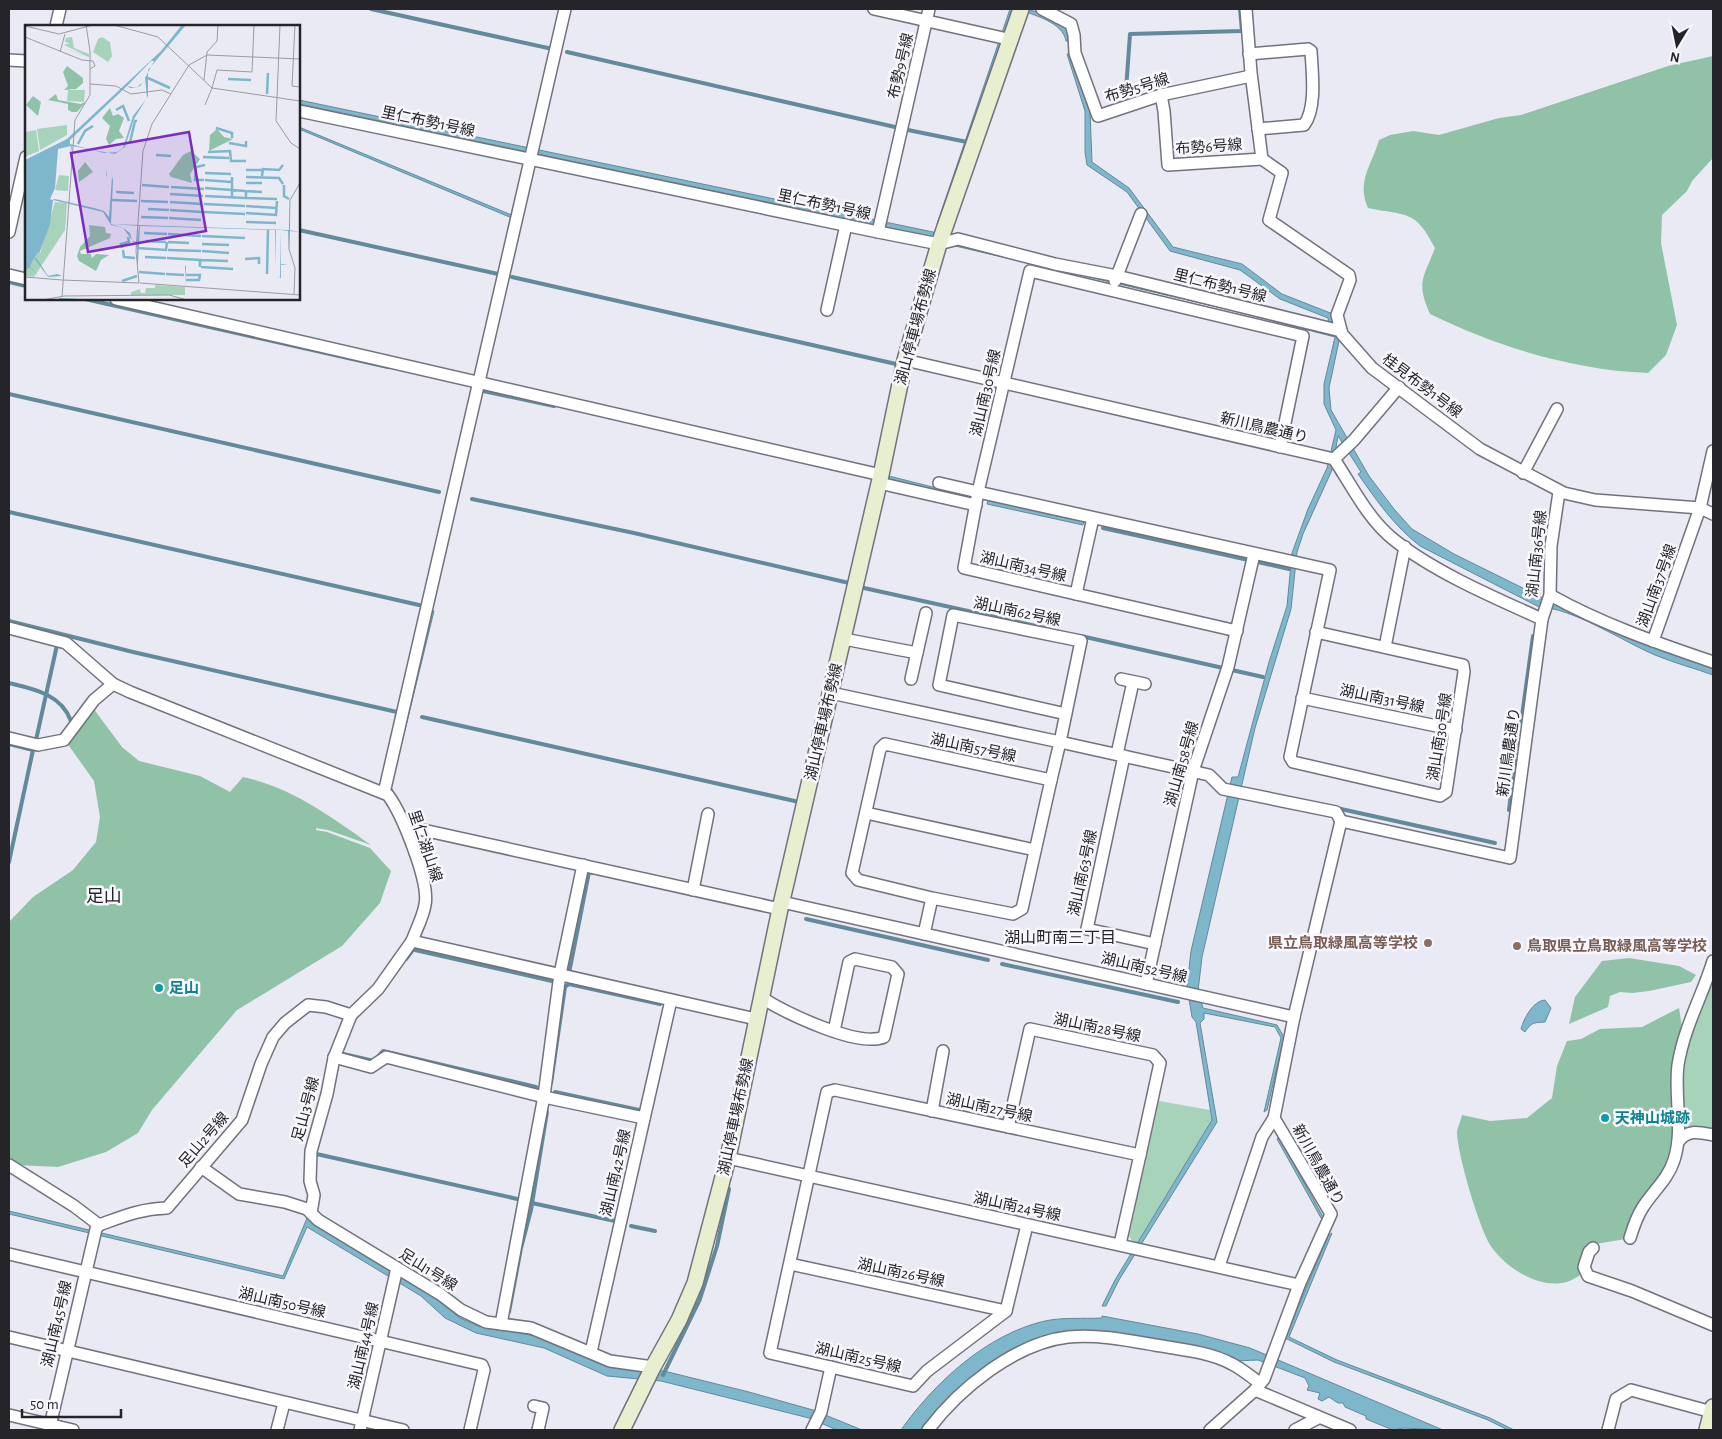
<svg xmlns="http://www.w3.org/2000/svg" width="1722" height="1439" viewBox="0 0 1722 1439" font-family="'Alegreya Sans','Noto Sans JP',sans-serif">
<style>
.green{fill:#a7d3bb}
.forest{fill:#90c2a7}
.water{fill:#7eb6cb;stroke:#638a9a}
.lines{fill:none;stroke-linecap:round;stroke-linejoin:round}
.stream{stroke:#638a9a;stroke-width:4}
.street-casing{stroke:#71727b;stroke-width:14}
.secondary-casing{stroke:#71727b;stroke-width:18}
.street{stroke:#fff;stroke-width:11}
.secondary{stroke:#e8efd1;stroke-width:15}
.education-dot{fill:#8d6e63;stroke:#f7f7fd;stroke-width:2}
.culture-dot{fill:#0f9aa8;stroke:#f7f7fd;stroke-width:2}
.labels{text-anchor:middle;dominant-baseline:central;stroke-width:5;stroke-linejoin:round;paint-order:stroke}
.street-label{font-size:15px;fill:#252529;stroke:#f7f7fd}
.education-label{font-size:15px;font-weight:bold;fill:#785e54;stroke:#f7f7fd;text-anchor:end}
.culture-label{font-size:15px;font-weight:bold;fill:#0d838f;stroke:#f7f7fd;text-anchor:start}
.neighbourhood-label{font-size:16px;fill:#252529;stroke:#f7f7fd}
.quarter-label{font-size:18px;fill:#252529;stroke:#f7f7fd}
.inset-river{fill:none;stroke:#7eb6cb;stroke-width:2.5}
.inset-road{fill:none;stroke:#9b9ba3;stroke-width:1}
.view{fill:#7b2cbf;fill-opacity:0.15;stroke:#7b2cbf;stroke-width:2.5}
.inset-edge{fill:none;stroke:#252529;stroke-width:2.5}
</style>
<rect width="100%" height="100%" fill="#e9eaf4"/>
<g class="green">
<polygon points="1713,968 1713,1131 1682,1125 1682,1060"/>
<polygon points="1159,1101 1210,1110 1212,1120 1138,1242 1133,1242 1129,1236"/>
</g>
<g class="forest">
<path d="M1713,56v102l-21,23 -5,10 -25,24 -1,28 16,82 -11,30 -18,18c-76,-3 -150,-26 -218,-59 -14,-32 -7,-35 5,-66 -20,-39 -28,-32 -67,-40 -12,-27 4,-43 11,-68l11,-5 23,-4 26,4 60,-17 22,-3 147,-49z"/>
<path d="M93,708l29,39 17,14 61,15 30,16 13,-15c48,10 89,40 128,68l-43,-15 -12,-2v2l11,2 43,16 21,23 -11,32 -38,43 -105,64 -85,100 -14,23 -32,19 -48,15 -42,-2 -7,-5v-238l24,-25 40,-27 23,-28 4,-25 -6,-36 -27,-38z"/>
<polygon points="1629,958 1679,966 1696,975 1691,982 1649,991 1632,993 1620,992 1610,996 1608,1007 1569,1024 1575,997 1602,961"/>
<path d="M1679,1008l3,19 -7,38 -3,90 -46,84 -31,5c-4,9 -8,25 -15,31 -29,23 -75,-5 -91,-32 -11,-20 -31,-87 -32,-110 0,-5 4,-12 5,-18l28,6 37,-3 25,-20 5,-32 10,-25 14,-2 19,-10 42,-2z"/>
</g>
<g class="water">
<polygon points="1010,9 1015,9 941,225 937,224"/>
<path d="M1018,9c14,0 41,7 50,20 1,3 2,9 3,12h-5c-3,-19 -33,-26 -48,-32z"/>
<path d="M1067,54h5l18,57 2,51 37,26 44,59 69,17 40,30 51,20 6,27 -10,47 2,22 38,66 25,33 18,20 42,25 87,43 172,69v9c-19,-7 -39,-12 -58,-20 -33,-14 -82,-47 -116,-48l-119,-61c-26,-20 -43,-45 -62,-72l3,-2 -23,-36 -6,34 -29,64 -6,18 -6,57 -36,119 -53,229 -4,34 5,17 74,17 7,12 -17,73 -3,2 17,-74 -6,-11 -71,-14v6l-4,4 17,99 -98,158 -13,26h-4l13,-26 97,-160 -16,-98 -4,-5 -5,-30 4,-36 41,-174h6l31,-115 18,-56 5,-53 16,-44 19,-41 9,-38 -12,-26v-20l11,-47 -113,-29 -271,-63 -23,-9 -629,-132v-4l634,132 21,10 376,85 -2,-9 -48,-19 -40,-29 -70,-19 -43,-59 -40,-27 -2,-13v-41z"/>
<polygon points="299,127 514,216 512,218 299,129"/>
<polygon points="889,476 968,496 971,500 889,480"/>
<polygon points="988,500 1084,522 1083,525 987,504"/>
<polygon points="431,611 434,611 391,787 404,813 389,789"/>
<path d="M1545,1000l6,8 -6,14c-10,1 -13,-1 -20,10l-4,-3c3,-11 12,-28 24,-29z"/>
<polygon points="1279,1137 1323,1217 1321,1218 1277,1139"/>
<polygon points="9,1211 283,1276 307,1218 428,1292 460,1318 478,1326 537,1336 625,1369 664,1371 749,1392 813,1410 862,1430 837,1430 809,1418 661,1381 607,1376 544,1348 476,1333 445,1318 421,1296 307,1227 284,1279 9,1214"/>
<polygon points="1332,1233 1289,1337 1337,1360 1490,1418 1514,1430 1508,1430 1488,1420 1334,1362 1285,1338 1328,1236"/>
<path d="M1102,1316l96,18 52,14 193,82 -39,-2 -11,2 -27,-11v-3l-21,-9 -2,-4h-5l-9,-6 -7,4 -4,-2 2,-6 -13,-3 2,-4 -4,-8 -47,-18 -23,1 -109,-23 -97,4 -106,88h-22c33,-47 86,-96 144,-109 18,-4 38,-2 57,-3z"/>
</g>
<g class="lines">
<g class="stream">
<polyline points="371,9 548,48"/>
<polyline points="567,52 895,127"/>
<polyline points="1125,104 1130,34 1242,31 1240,9"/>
<polyline points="908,130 967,142"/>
<polyline points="299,230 498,274"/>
<polyline points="512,277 896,364"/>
<polyline points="9,282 26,286"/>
<polyline points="85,299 388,367"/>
<polyline points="483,391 554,406"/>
<polyline points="9,394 439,492"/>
<polyline points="472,499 634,533 849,583"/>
<polyline points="9,512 419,605"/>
<polyline points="1103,528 1289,569"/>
<polyline points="864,588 1045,628"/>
<polyline points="9,621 133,652 397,712"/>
<polyline points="1081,636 1263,677"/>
<path d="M9,683c25,6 52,11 62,38"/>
<polyline points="422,717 799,802"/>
<polyline points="1520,730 1533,636"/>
<polyline points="36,740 57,645"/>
<polyline points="9,744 33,750 9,862"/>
<polyline points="1341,809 1495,843"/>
<polyline points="1509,810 1518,739"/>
<polyline points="806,919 988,960"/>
<polyline points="415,950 552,981"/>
<polyline points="406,959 412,951"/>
<polyline points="1002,964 1178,1002"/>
<polyline points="569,973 589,872 594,873"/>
<polyline points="339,1053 374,1061 383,1051 536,1087"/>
<polyline points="551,1083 565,987 569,984 660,1004"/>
<polyline points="555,1092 639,1110"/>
<polyline points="312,1153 522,1200"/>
<polyline points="532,1203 615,1221"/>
<polyline points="631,1226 655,1231"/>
<polyline points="509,1312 521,1248 531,1210 547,1112"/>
<polyline points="663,1375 700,1299 717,1246 729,1189"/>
</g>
<defs>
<g id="street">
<polyline points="874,9 1012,40"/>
<polyline points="1042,9 1071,24 1074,35 1075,53 1098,116 1161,95 1251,76"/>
<polyline points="1246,9 1251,73 1262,159 1282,173 1269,220 1349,275 1350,280 1337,315 1342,334 1372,368 1480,449 1564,493 1595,500 1700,508 1713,514"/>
<polyline points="56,26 60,9"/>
<path d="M1249,54l59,-5 3,2c1,20 6,57 -7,74l-46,4"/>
<polyline points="9,60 26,61"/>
<polyline points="1161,95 1164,111 1168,165 1262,159"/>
<polyline points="299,111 878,232 939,244 958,239 1055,264 1117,276 1341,331"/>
<polyline points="9,232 26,157"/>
<polyline points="878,232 929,9"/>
<polyline points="9,275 26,279"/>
<polyline points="1115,281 1141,214"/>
<polyline points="116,299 881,475"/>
<polyline points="827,310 846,225"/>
<path d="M905,360l429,99c18,27 34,60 59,80 41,33 102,59 149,80l-32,239 -169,-37 -47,196 -20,101 57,96 -32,71 -35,94 -9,11 -45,40"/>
<polyline points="1280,447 1303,336 1030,271 978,492 1330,570 1290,757 1293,762 1440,796 1446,792 1464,672 1463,665 1316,632"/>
<polyline points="1334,459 1354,440 1399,387"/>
<polyline points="1523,473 1557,409"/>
<polyline points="879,483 976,505"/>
<polyline points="939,483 978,492 964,568 1076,594 1093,518"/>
<polyline points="1076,594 1237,631"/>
<path d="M1550,595c52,29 107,48 163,67"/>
<polyline points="1542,619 1550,595 1551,546 1559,492"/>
<path d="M9,628l57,15 47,41 17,8 258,103c14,19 42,87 37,110 -2,12 -9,25 -13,36l344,78"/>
<polyline points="844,639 917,653"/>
<polyline points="1653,641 1700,508 1713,451"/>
<polyline points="1385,647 1405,547"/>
<polyline points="911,679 926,613"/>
<polyline points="1121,679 1145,684"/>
<polyline points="831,693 1060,742 1051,780"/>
<polyline points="1302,698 1456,730"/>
<polyline points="1066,714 939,685 953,615 1081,641 1060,742 1209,775 1223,789 1336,812 1341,821"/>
<polyline points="9,738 38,745 64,740 94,700 113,684"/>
<polyline points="1117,754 1133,682"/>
<polyline points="1124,756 1087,929 1155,944"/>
<polyline points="384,793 565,9"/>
<polyline points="866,813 1035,850"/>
<polyline points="405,826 780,909"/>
<polyline points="693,890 708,814"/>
<polyline points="782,902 1294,1017"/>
<polyline points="924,934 932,898 1013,914 1022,909 1051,780 885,744 880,749 852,873 858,880 932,898"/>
<polyline points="1146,984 1193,771 1228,667 1254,554"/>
<path d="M762,998c24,15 96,50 122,39l14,-63 -6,-7 -37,-8 -6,3 -15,69"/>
<polyline points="351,1015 378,989 412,941"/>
<polyline points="334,1057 371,1067 386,1057 544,1097 644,1118"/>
<polyline points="932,1111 943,1051"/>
<polyline points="1008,1127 1030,1029 1153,1055 1160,1063 1140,1155"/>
<path d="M1678,1142c10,-13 20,-10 35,-7"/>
<polyline points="728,1158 1299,1285"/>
<path d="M9,1165l65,41 25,19c25,-9 41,-16 68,-17l75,-88 19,-56 12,-27 12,-14 23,-18 18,2 25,8"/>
<polyline points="201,1167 239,1194 285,1202 307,1209 318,1220 440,1294 461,1310 486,1322 531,1328 610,1361 653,1367"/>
<polyline points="311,1213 314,1195 310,1181 311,1151 327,1094 334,1058 351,1015"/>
<polyline points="1027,1225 1006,1311 927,1371 913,1386 770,1353 827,1092 835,1090 1140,1155 1120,1244"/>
<path d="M1630,1238c3,-10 7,-22 13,-31 11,-17 25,-28 31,-47 10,-31 0,-63 4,-95 6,-38 24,-68 35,-104"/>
<polyline points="1593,1248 1589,1252 1584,1267 1588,1276 1632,1291 1713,1325"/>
<polyline points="9,1254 482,1365 484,1370 470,1430"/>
<polyline points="790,1264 1006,1311"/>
<polyline points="1219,1266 1262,1137 1274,1118"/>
<polyline points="501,1324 544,1096 560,974 583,865"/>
<polyline points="9,1337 403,1430"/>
<polyline points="591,1352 671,1000"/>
<polyline points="1255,1390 1350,1430"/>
<polyline points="534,1406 543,1408 538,1430"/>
<polyline points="9,1415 73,1430"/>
<polyline points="49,1430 96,1229 99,1225"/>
<polyline points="277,1430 284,1403"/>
<polyline points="360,1430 397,1268"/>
<polyline points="812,1430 821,1412 831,1367"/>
<path d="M928,1430c31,-41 87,-87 140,-93 28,-3 59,3 87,8 24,4 55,7 77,19 10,5 19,13 28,19"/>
<polyline points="1295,1430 1318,1418"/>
<polyline points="1608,1430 1616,1399 1631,1390 1712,1412"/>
</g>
<g id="secondary">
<polyline points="622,1430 653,1367 679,1320 695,1283 728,1158 780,909 881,475 905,360 939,244 1021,9"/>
<polyline points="1707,1430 1713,1407"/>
</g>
</defs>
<use href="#street" class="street-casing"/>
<use href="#secondary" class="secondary-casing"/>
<use href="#street" class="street"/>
<use href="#secondary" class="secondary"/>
</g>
<g class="education-dot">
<circle cx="1428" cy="943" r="5"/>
<circle cx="1517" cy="946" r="5"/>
</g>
<g class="culture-dot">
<circle cx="159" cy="988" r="5"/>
<circle cx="1605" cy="1118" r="5"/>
</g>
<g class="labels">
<g class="street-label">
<text transform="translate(901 66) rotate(-77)">布勢9号線</text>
<text transform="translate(1137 88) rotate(-17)">布勢5号線</text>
<text transform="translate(428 122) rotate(12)">里仁布勢1号線</text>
<text transform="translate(1209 147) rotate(-4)">布勢6号線</text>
<text transform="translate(824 205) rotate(12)">里仁布勢1号線</text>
<text transform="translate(1220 286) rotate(14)">里仁布勢1号線</text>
<text transform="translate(916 327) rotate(-75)">湖山停車場布勢線</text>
<text transform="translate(1422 386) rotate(37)">桂見布勢1号線</text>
<text transform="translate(986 393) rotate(-77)">湖山南30号線</text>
<text transform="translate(1264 428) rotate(13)">新川鳥農通り</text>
<text transform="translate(1537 554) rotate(-84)">湖山南36号線</text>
<text transform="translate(1023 567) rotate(13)">湖山南34号線</text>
<text transform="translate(1657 586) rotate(-70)">湖山南37号線</text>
<text transform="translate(1017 612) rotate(12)">湖山南62号線</text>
<text transform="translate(1382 699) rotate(12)">湖山南31号線</text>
<text transform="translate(824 722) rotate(-77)">湖山停車場布勢線</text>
<text transform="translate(1440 737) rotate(-81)">湖山南30号線</text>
<text transform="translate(973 748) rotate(12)">湖山南57号線</text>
<text transform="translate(1509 752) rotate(-82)">新川鳥農通り</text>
<text transform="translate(1182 764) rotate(-74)">湖山南58号線</text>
<text transform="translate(425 846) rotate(71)">里仁湖山線</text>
<text transform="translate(1083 873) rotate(-78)">湖山南63号線</text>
<text transform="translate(1144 968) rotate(13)">湖山南52号線</text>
<text transform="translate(1097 1028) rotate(12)">湖山南28号線</text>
<text transform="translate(989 1108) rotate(12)">湖山南27号線</text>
<text transform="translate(306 1109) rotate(-75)">足山3号線</text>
<text transform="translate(736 1117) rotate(-78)">湖山停車場布勢線</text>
<text transform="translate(204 1140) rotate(-49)">足山2号線</text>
<text transform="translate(1318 1165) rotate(61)">新川鳥農通り</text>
<text transform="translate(616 1173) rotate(-77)">湖山南42号線</text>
<text transform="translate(1017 1207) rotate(12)">湖山南24号線</text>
<text transform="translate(428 1270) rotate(32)">足山1号線</text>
<text transform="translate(901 1273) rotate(12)">湖山南26号線</text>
<text transform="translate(282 1303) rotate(13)">湖山南50号線</text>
<text transform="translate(57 1324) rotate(-77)">湖山南45号線</text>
<text transform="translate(364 1346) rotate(-77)">湖山南44号線</text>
<text transform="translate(858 1358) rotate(13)">湖山南25号線</text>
</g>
<g class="education-label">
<text x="1418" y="943">県立鳥取緑風高等学校</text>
<text x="1527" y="946" text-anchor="start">鳥取県立鳥取緑風高等学校</text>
</g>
<g class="culture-label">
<text x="169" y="988">足山</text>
<text x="1615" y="1118">天神山城跡</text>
</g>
<g class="neighbourhood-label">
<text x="1060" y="938">湖山町南三丁目</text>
</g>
<g class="quarter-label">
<text x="104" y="897">足山</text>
</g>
</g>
<g transform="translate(25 25)">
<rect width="275" height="275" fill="#e9eaf4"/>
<path d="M47,12l2,11 15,6v3l-26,-9 22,7 -21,-10 6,-2 -5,-1 1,-4zM77,12l8,5 2,14 -4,6 -15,-10 5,-13zM43,65h17l-1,12 -17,-1zM42,100v10l-27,15 -3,-21zM11,105l3,21 -14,6v-25zM34,150l10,1 -1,15 -13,-1zM30,177l12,1 -2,27 -31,47 -9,-1v-5l13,-19 2,2zM130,260l30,2v8h-54v-3l9,-3 1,4h4l1,-5h9z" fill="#a7d3bb"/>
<path d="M42,41l16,12v5l-7,6 -12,1 4,-4 -5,-14zM31,69l2,6 23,4 6,-3 -10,11h-5l-4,-2v-6l-20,-4zM8,71l8,6 -3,14 -12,-11zM85,83l3,8 5,-2 6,4 -5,13 5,7 -8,1 -7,6 -3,-6 4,-13 -8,-8zM192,104l7,8 9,2 -24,12 1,-16zM166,126l9,8 -10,15 2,9 -21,-6 -2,-3 14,-19zM60,137l8,10 -14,10 -1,-11zM64,200l16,2 1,6 5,1 -1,4 -30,13 1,3h10l1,4 4,-4 13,1 -8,5 -5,11 -17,-10 -2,-5 3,-9 10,-11z" fill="#90c2a7"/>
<path d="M161,0l-38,45v26l-14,23 -9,28 -10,7 -43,-8 -2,13 1,-13 -13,3 -3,39 -5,11 2,1 3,-1 39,9 10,3 5,6 3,-40v-1h-5l-1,-1v-5l1,6h5l-2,-7 5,-14 -5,14 3,11 -2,44 178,6 11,2 -11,-1 -1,21v-21l-7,-1v34l7,1h-7v13l-4,-2 3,1 1,-47h-5l-1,38v-38l-135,-4 -2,38 48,2 -1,19v-19l-48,-2v-21l-4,-1v-1l4,1 2,-16 -28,-2 12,4 7,5 2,7 -9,-12 -12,-3 -8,-13 -50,-12 -3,24 -11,30 -1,-2 -3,5 4,5 9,14 9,-2 3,1 2,1 -14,1 -3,-4 -5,4 5,-4 -11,-15 -4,8 9,11 -9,-10 -5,4v-111l42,-21 94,-88 20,-25zM126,36h3l-9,17 2,20 -14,18 -10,32 -6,4 -13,1 -34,-9v-4l57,-54 3,2h5l5,-2 1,-1 1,-2h3h-3l-6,5 -9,-2z" fill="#7eb6cb" fill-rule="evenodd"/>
<path class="inset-river" d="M123,53l22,10M203,54l23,1M242,69l1,-21M91,85l7,-4 6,15M191,103l16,5v5M105,117l5,-21h2M204,118l17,3v-5M53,119l7,-13 8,-5M183,127l22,-1 1,10h15M131,130l15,1M178,132l26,1M221,145h16M180,148l26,1M237,151l1,-7 16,1 4,-5M207,152v21M221,152l33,1 4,6M179,155h-9l1,-13 9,-2M180,155l26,2M221,158h16M117,160l27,2M259,160v11l5,3M146,162l33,2M180,163l40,3M91,167l18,1M237,167l-16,-1v7l31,1M145,169l33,2M180,171l40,2M87,175l25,1M116,176l27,1M145,177l32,2M179,179l41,2M221,181l15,1M236,182l15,1M123,184l21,1M145,185l32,2M179,187l41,2M221,188l30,2 1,-14M116,192l27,1M144,193l32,2M221,197l30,1M119,208l23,1M143,209l33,2M177,211l43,2M121,216l20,1M143,217l21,1M177,219l27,1M97,223l-1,-4 8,-2 -1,-5M112,223l29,2 1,-8M98,225l1,7 11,1M143,225l33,1M177,226l27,2M120,232l21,1M142,233l33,2v7M220,234l14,-1v6M176,235l27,1M176,242l32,2M114,247l26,2M141,249l18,1M242,249l1,-44M161,255h13l1,-5h-14M97,256l15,-5M34,274l17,1"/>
<path class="inset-road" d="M89,0l44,12 54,51 88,13M255,0l-4,96 15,22 9,6M270,0l-3,61 8,1M0,1l34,8 34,-9M0,12l57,23 11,1 2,5 -5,3M35,27l5,-18M164,40l18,-10 93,4M179,55l3,-28 10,-11 1,-16M65,59l26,2 15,8 31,-4 9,4M187,63l5,-18 35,2 2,-47M180,80l7,-17M0,252l37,3M37,255l77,3 -3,-32 7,-100 9,-27 37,-59M115,258l160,12M269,269l1,-26 -6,-19 1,-49 10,-17M37,272l13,-177 15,-25v-44l-4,-26M18,275l21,-4 105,-1 18,5"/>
<path class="view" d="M164,107l17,99 -118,21 -17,-99z"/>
<rect width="275" height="275" class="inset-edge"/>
</g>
<rect width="1722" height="1439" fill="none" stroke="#252529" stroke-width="20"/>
<g transform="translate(1677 45) rotate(190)" stroke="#f7f7fd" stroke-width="4" paint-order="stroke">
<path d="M0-4L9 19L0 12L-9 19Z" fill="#252529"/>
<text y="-8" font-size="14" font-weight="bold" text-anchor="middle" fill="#252529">N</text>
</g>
<path d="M22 1409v8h99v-8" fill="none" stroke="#252529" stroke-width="2.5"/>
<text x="30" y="1409" font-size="15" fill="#252529" stroke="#f7f7fd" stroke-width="4" paint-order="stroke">50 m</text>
</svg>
